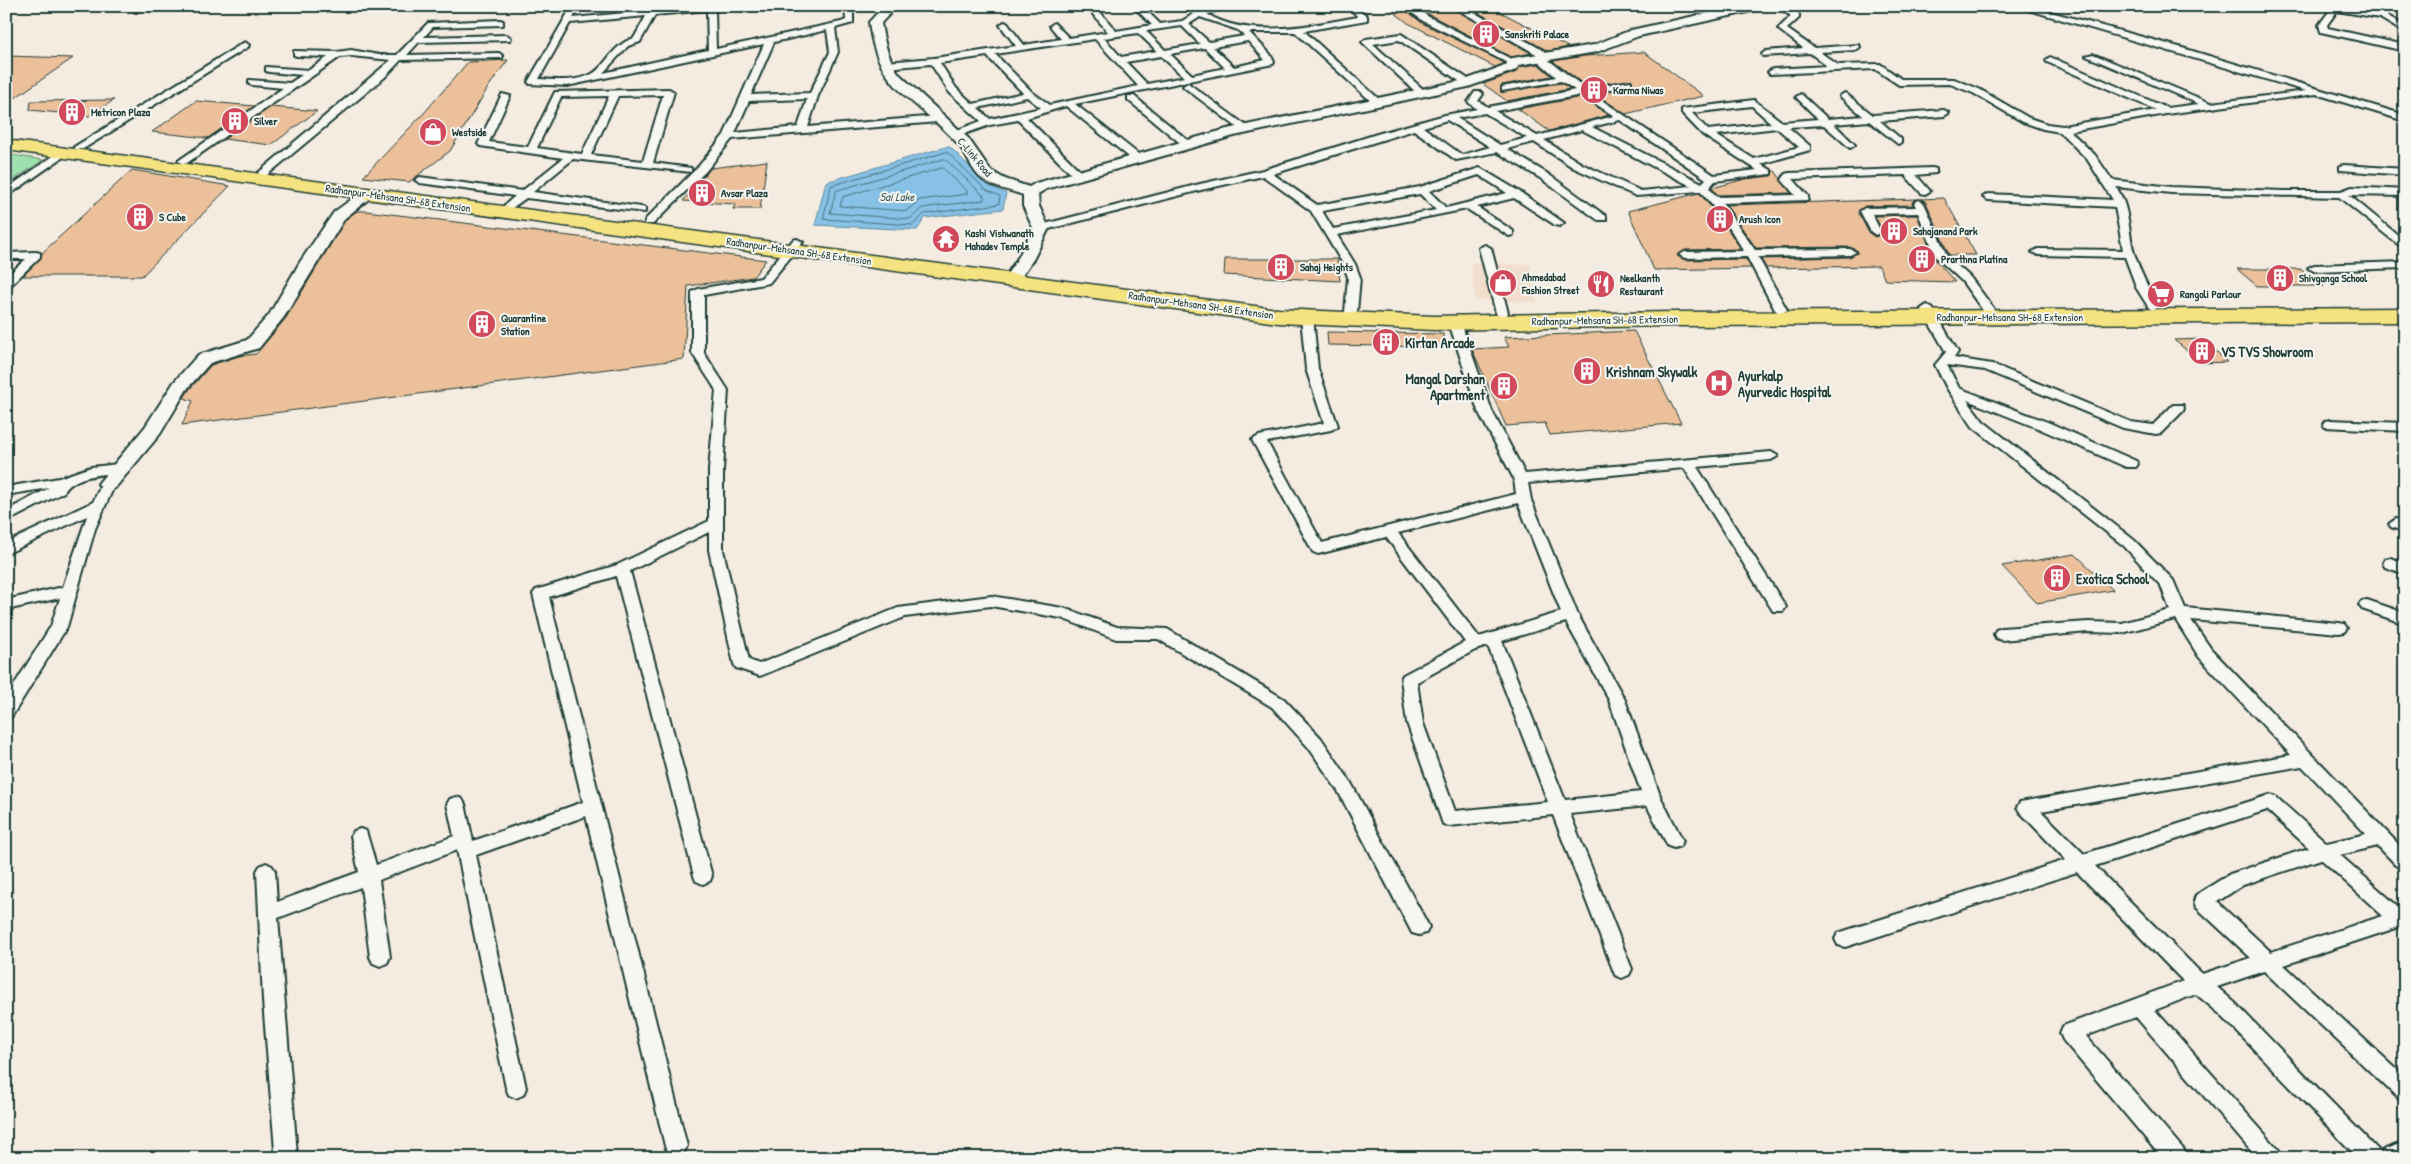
<svg xmlns="http://www.w3.org/2000/svg" width="2411" height="1164" viewBox="0 0 2411 1164" font-family="'Patrick Hand',sans-serif">
<style>
.built{fill:#f1decc}
.green{fill:#9ce1ae;stroke:#5e8f71}
.water{fill:#87c1e6;stroke:#5d8c9f}
.lines{fill:none;stroke-linecap:round;stroke-linejoin:round}
.shore{stroke:#49727b;stroke-width:1}
.building{fill:#ebc09b;stroke:#1f3d34}
.street-casing{stroke:#1f3d34;stroke-width:4}
.secondary-casing{stroke:#1f3d34;stroke-width:4}
.highway-casing{stroke:#1f3d34;stroke-width:3}
.street{fill:#f6f6f2;fill-rule:evenodd}
.secondary{fill:#f6f6f2;fill-rule:evenodd}
.highway{fill:#f5e382;fill-rule:evenodd}
.labels{text-anchor:middle;dominant-baseline:central;stroke-width:4;stroke-linejoin:round;paint-order:stroke}
.far-poi-label{font-size:11px;font-weight:bold;fill:#1f3d34;stroke:#f6f6f2;text-anchor:start}
.far-street-label{font-size:11px;fill:#1f3d34;stroke:#f6f6f2}
.far-water-label{font-size:12px;font-style:italic;fill:#395e60;stroke:#f6f6f2}
.poi-label{font-size:14px;font-weight:bold;fill:#1f3d34;stroke:#f6f6f2;text-anchor:start}
</style>
<rect width="100%" height="100%" fill="#f4ebe1"/>
<filter id="ink" filterUnits="userSpaceOnUse"><feTurbulence type="fractalNoise" baseFrequency=".02" numOctaves="2"/><feDisplacementMap in="SourceGraphic" scale="10" xChannelSelector="R" yChannelSelector="G"/><feConvolveMatrix kernelMatrix="1 2 1 2 8 2 1 2 1" color-interpolation-filters="sRGB"/></filter>
<g filter="url(#ink)">
<polygon class="built" points="1471,263 1530,265 1536,302 1476,300"/>
<polygon class="green" points="6,154 43,160 6,185"/>
<polygon class="water" points="949,146 989,186 1006,193 1003,209 925,218 917,230 815,225 826,182"/>
<g class="lines">
<g class="shore">
<polygon points="947,152 986,190 1000,196 999,204 924,214 913,225 823,219 831,186"/>
<polygon points="945,159 984,196 984,200 922,208 910,219 830,213 836,191"/>
<polygon points="943,168 967,191 967,194 920,200 906,211 840,206 843,197"/>
</g>
</g>
<g class="building">
<polygon points="1386,6 1401,6 1422,23 1505,63 1495,67 1408,23"/>
<polygon points="1417,6 1449,6 1531,53 1511,57 1430,15"/>
<polygon points="1466,6 1489,6 1568,47 1548,51"/>
<polygon points="1644,52 1704,96 1625,114 1596,94 1631,87 1632,80 1586,86 1553,61 1585,56"/>
<polygon points="6,56 73,58 6,104"/>
<polygon points="508,60 489,86 450,151 409,182 363,177 424,113 468,62"/>
<polygon points="1538,64 1552,76 1502,85 1501,92 1561,83 1570,89 1507,101 1483,84 1517,72 1520,67"/>
<polygon points="1582,97 1609,115 1549,131 1518,109"/>
<polygon points="114,100 89,116 30,110 31,101"/>
<polygon points="196,101 255,106 208,138 152,132"/>
<polygon points="271,107 317,111 271,145 224,139"/>
<polygon points="767,161 760,209 733,209 735,204 683,201 711,168"/>
<polygon points="132,170 230,186 142,276 23,276 41,258 42,253"/>
<polygon points="1773,171 1775,171 1791,193 1718,195 1712,188 1745,179 1771,176"/>
<polygon points="1699,193 1721,219 1741,249 1685,250 1677,256 1685,260 1746,259 1751,268 1654,270 1628,211"/>
<polygon points="1944,198 1976,255 1949,255 1926,202 1921,199"/>
<polygon points="1917,199 1912,202 1913,205 1865,206 1858,212 1869,233 1875,237 1883,233 1875,216 1917,215 1934,258 1955,282 1885,280 1879,266 1766,268 1761,259 1850,257 1858,251 1850,247 1756,248 1726,205"/>
<polygon points="357,211 366,211 766,260 753,277 688,286 684,359 182,425 193,401 184,398 189,390 211,365 239,356 256,354 286,318 346,219"/>
<polygon points="1225,259 1337,259 1340,281 1224,275"/>
<polygon points="2237,269 2300,269 2324,286 2257,286"/>
<polygon points="1634,331 1681,423 1550,435 1545,423 1506,426 1472,349 1509,347 1504,337"/>
<polygon points="1327,332 1443,334 1445,347 1328,345"/>
<polygon points="2204,339 2227,362 2202,363 2174,340"/>
<polygon points="2075,554 2113,590 2037,603 2002,566"/>
</g>
<g class="lines">
<defs>
<g id="street">
<polygon points="90,6 84,9 80,7 80,6"/>
<polygon points="136,6 145,6 136,12 132,10"/>
<path d="M572,6h8l-7,12 126,-12h33l-17,4 1,39 125,-27 5,-2 -1,-14h8v17l-18,5 3,24 -20,44 -10,31 130,-11 5,3 -5,3 -206,17 -26,32 -53,53h-8v-4l53,-53 26,-32 40,-91 -197,42 -37,-2 -2,-2zM707,10l1,40 -105,23 25,-27 12,-4 15,-27zM646,16l-12,22c-24,8 -28,30 -44,37 -16,7 -35,5 -51,4l31,-56zM827,30l3,22 -20,41 -59,2 23,-53zM807,99l-9,28 -63,6 14,-32z"/>
<path d="M1086,6h9l21,25 36,-6 -19,-19h9l18,18 22,-3 12,-7 -11,-8h10l8,5 13,-5h15l-22,8c43,26 104,11 151,3l-10,-11h9l10,10v4l-63,11 77,70 -8,2 -78,-71h-46l21,22 4,8 -1,2 -198,40 67,53v4h-8l-68,-55 -39,12 55,55 1,2 -5,3 -4,-1 -56,-57 -28,5 -32,11h-6v-4l29,-11 -32,-29 -18,-28 -46,4 -4,-3 4,-3 49,-4 82,-12 -16,-21 4,-3 3,1 17,22 37,-6 -11,-13 4,-3 15,15 39,-6zM1200,17l38,13 6,6 -35,6 -20,-18zM1182,26l18,18 -35,6 -19,-19zM1138,33l19,18 -36,6 -17,-19zM1095,39l43,47 -88,19 -18,-13 -37,-38zM1248,41l17,19 -31,7 -21,-20zM1205,48l20,20 -33,7 -22,-21zM987,56l36,37 -50,11 -17,-16 -16,-25zM1161,56l23,21 -37,7 -21,-22zM1027,97l14,11 -51,11 -12,-11z"/>
<polygon points="1403,6 1413,6 1429,17 1517,62 1510,64 1423,21"/>
<path d="M1451,6h11l88,48v4h-4l39,30 46,-7v4l-40,8 123,82 43,-5 -54,-35 -21,-22v-4l72,-9 28,22 36,-3 -22,-22 5,-3 27,25 35,-3 -21,-18 -2,-2 5,-3 28,22 71,-5 5,3 -5,3 -64,5 21,18v4l-3,1 -29,-23 -35,3 21,21 -5,3 -26,-23 -36,2 22,19v4l-49,14 10,6v4l-56,7 -6,7 8,9 78,-2 -13,-15 3,-6 4,-1 143,-5 4,1v4l-20,2 14,16 -5,3 -4,-1 -16,-18 -112,4 15,17v4l-86,3 33,47 95,-1 6,3 -6,3 -92,2 29,53 -6,4 -6,-4 -28,-53 -62,1 -6,-3 6,-3 59,-1 -21,-33 -23,-27 -64,5 -62,-28 -40,-26 -27,7 41,25 58,42v4h-8l-58,-42 -43,-26 -41,8 -42,-30 -141,44 44,31 103,-18 60,-19 40,24 44,31 -5,3 -4,-1 -41,-27 -37,9 36,24v4l-4,1 -42,-27 -130,26 18,29 5,13 -3,35 -6,4 -6,-4 3,-35 -5,-13 -32,-53 -48,-35 -62,14 -160,41 -5,-3 1,-2 163,-42 63,-14 114,-36 68,-19 32,-6 -9,-7 7,-10h6l2,2 -5,7 10,6 87,-17 -14,-9 -59,10v-4l54,-10 -20,-18 -1,-2 3,-2zM1582,95l32,21 -77,20 -42,-25zM1752,106l19,17 -63,7 -16,-17zM1485,113l42,25 -27,7 -43,-27zM1447,120l43,27 -28,8 -39,-28zM1620,120l86,59 -4,4 -110,-56zM1777,128l22,19 -45,12 -38,-24zM1582,130l109,56 -50,5 -59,-27 -38,-24zM1479,175l28,18 -61,15 -17,-17zM1420,194l16,16 -103,19 -11,-18z"/>
<path d="M1776,6h10l13,8v4l-12,11 27,19 45,-3 1,2 -4,3 -36,2 18,13 42,-1 21,15h53l25,10 50,29 18,6 16,2 93,-16 -109,-48 -1,-2 4,-3 117,51 32,-4 -113,-48 7,-2 118,49 95,-12 -291,-85h14l150,41 226,68v6l-89,-27 -150,20 -96,17 25,24 17,25 59,7 113,4h57l11,-4 53,3v6l-56,-1 56,46v9l-66,-53 -168,-4 -55,-6c14,20 12,44 18,66 6,19 15,37 25,53l-6,4 -4,-2 -12,-19 -12,-32 -87,-2 -6,-3 6,-3 85,1 -8,-43 -127,-7 -5,-3 5,-3 125,6 -26,-41 -27,-27 -17,-3 -20,-7 -50,-29 -23,-9 -51,1 -24,-16 -105,5 -2,-2 5,-3 54,-3 -17,-13 -47,3 -1,-2 4,-3 37,-3 -25,-19 13,-13z"/>
<polygon points="2315,6 2337,6 2378,13 2377,7 2383,7 2388,16 2405,26 2405,33 2380,18 2337,11 2327,25 2328,28 2405,45 2405,51 2321,32 2319,25 2330,10"/>
<polygon points="500,20 503,21 503,25 433,27 424,37 507,35 511,38 510,40 419,42 407,55 499,53 503,56 502,58 401,60 385,77 267,175 259,175 258,173 391,60 351,56 340,57 187,163 183,164 178,161 283,88 252,85 249,84 249,80 290,83 302,75 269,72 266,71 266,67 309,70 328,57 297,56 294,55 294,51 337,52 351,50 379,55 397,55 428,23"/>
<polygon points="1401,34 1471,81 1471,85 1465,85 1399,40 1373,44 1426,92 1418,94 1362,42 1366,39"/>
<polygon points="245,42 249,45 248,47 83,149 75,149 74,147"/>
<polygon points="1188,83 1248,127 1248,131 1242,131 1185,88 1183,86"/>
<path d="M669,89l5,3 -21,71 38,5v4l-118,-13 -40,33 108,15 4,1v4l-119,-14 -24,17 -5,-3 18,-16 -95,-13 -5,-3 5,-3 102,14 41,-33 -83,-12 -2,-2 24,-50 8,2 -21,46 39,5 27,-55zM663,95l-20,66 -52,-6 27,-59zM609,96l-27,58 -45,-6 24,-51z"/>
<polygon points="1128,96 1134,96 1191,143 1191,147 1185,147 1128,100"/>
<polygon points="62,150 67,153 66,155 6,197 6,189"/>
<polygon points="2344,165 2405,169 2405,175 2340,170 2340,166"/>
<polygon points="1919,200 1924,203 1947,256 1970,277 1994,309 1992,312 1984,312 1962,281 1936,257 1918,213 1872,214 1881,232 1876,235 1871,232 1860,211 1865,208 1916,207 1914,203"/>
<polygon points="797,239 803,242 769,283 704,295 704,353 728,390 723,470 723,550 749,660 759,664 898,608 991,596 1063,608 1117,627 1167,629 1284,699 1321,738 1350,781 1426,921 1429,927 1426,933 1419,935 1412,933 1338,791 1309,748 1272,707 1158,639 1116,639 1061,618 991,606 905,617 760,676 736,668 734,664 709,550 709,532 630,571 712,876 710,881 703,884 696,881 694,876 616,576 549,597 687,1146 684,1153 676,1157 668,1153 665,1146 586,816 476,855 526,1088 523,1095 516,1098 509,1095 506,1088 457,850 379,880 390,957 387,963 380,966 373,963 370,957 361,887 278,918 297,1155 296,1158 270,1158 275,1150 263,1001 257,871 260,866 266,863 272,866 275,871 277,902 359,872 351,836 354,831 360,829 366,831 376,865 454,836 447,804 450,799 456,797 462,799 465,804 473,841 583,802 533,594 536,590 617,565 709,521 709,470 716,390 692,353 692,292 698,289 761,278 793,240"/>
<polygon points="1485,245 1491,248 1508,313 1506,316 1498,316 1496,313 1479,248"/>
<polygon points="36,252 40,253 40,257 10,286 6,287 6,277 26,259 6,259 6,253"/>
<polygon points="2405,262 2405,268 2314,271 2308,268 2314,265"/>
<path d="M1927,305l6,4 25,43 -4,6 38,6 139,58 22,3 20,-20h10l1,3 -1,3 -22,22 -5,1 -33,-6 -138,-58 -38,-5 12,23 91,35 86,38 2,3 -2,3h-10l-86,-38 -73,-29 16,21 151,119 39,40 12,28 154,15 5,1 3,4 -3,4 -5,1 -148,-13 20,29 194,202v20l-6,-3 -21,-22 -38,9 62,55 3,-1v16l-121,40 121,112v24l-7,-3 -134,-127 -47,16 18,16 147,151 1,-4 22,-8v16h-47l-137,-143 -25,-21 -41,16 124,140 3,8h-25l-121,-141 -50,19 98,114 3,8h-25l-99,-118 -3,-7 3,-7 120,-45 -106,-109 -232,75 -7,-2 -3,-6 3,-6 228,-73 -46,-48 -3,-5 3,-5 271,-47 -92,-98 -24,-38 -53,14 -34,-1 -86,8 -6,-2 -2,-4 2,-4 6,-2 86,-6 34,1 48,-13 -9,-24 -37,-40 -151,-119 -25,-37 -13,-25 11,-13 -25,-43zM2302,766l64,68 -39,9 -51,-46 -6,-2 -186,59 -43,-43zM2267,810l42,38 -79,26 -34,21 -2,6 2,6 55,51 -49,16 -107,-108zM2321,859l62,57 -112,36 -54,-50 26,-17z"/>
<path d="M1307,313l6,4 5,52 20,57 -7,4 -64,12 55,101 194,-49 -2,-15 -36,-68 -29,-88 6,-4 6,4 31,88 33,63 246,-22 7,4 -7,4 -74,7 89,140 -3,4h-10l-89,-143 -156,15 3,17 47,115 47,85 36,98 22,43 -3,5 -6,2 -6,-2 -21,-40 -77,8 62,155 -3,6 -7,3 -7,-3 -62,-160 -104,11 -6,-2 -36,-101 -6,-44 2,-4 62,-33 -79,-105 -68,17 -5,-2 -61,-112 7,-4 65,-13 -18,-54 -5,-52zM1518,503l43,109 -82,25 -81,-104zM1566,622l43,78 32,92 -76,8 -63,-159zM1488,646l60,156 -93,9 -32,-88 -6,-41 58,-32z"/>
<polygon points="2330,420 2405,423 2405,431 2325,427 2323,424 2325,421"/>
<path d="M119,464l5,1 2,3 -2,3c-20,5 -48,2 -60,21l-58,30v-11l43,-23 -43,7v-8l53,-9 32,-11z"/>
<polygon points="108,480 115,484 95,529 67,627 12,716 6,718 6,698 51,626 60,598 6,610 6,600 63,587 87,516 6,554 6,543 93,502 103,481"/>
<polygon points="2396,519 2405,522 2405,532 2391,527 2389,524"/>
<polygon points="2390,558 2405,563 2405,574 2385,567 2383,563 2385,559"/>
<polygon points="2367,600 2405,613 2405,624 2362,609 2359,605 2362,601"/>
</g>
<g id="secondary">
<path d="M884,6h13l-16,17c3,19 7,35 18,51l69,64 23,33 14,8 24,8 7,-4 191,-54 238,-49 41,-15 3,-6 4,-1 81,-13 37,-15 109,-24h23l-6,4 -118,26 -42,16 -78,13 -3,5 -48,17 -234,49 -188,53 -8,5 1,12 10,22 -15,30 -17,25h-12l-2,-3 15,-22 15,-30 -10,-22v-11c-13,-5 -29,-7 -40,-15 -12,-9 -15,-24 -24,-35 -40,-46 -82,-53 -90,-123z"/>
<polygon points="368,190 375,194 345,218 284,317 259,348 210,363 187,389 160,434 115,488 108,490 101,488 98,484 101,480 145,427 174,382 198,355 247,340 269,315 300,262 334,212 363,191"/>
</g>
<polygon id="highway" points="6,140 1278,309 1434,316 1674,312 2405,308 2405,322 1674,326 1434,330 1278,323 6,150"/>
</defs>
<use href="#street" class="street-casing"/>
<use href="#secondary" class="secondary-casing"/>
<use href="#highway" class="highway-casing"/>
<use href="#street" class="street"/>
<use href="#secondary" class="secondary"/>
<use href="#highway" class="highway"/>
</g>
</g>
<defs>
<symbol id="building-disc" viewBox="-11 -11 22 22"><circle r="9.5" fill="#d1495b" stroke="#f6f6f2"/><path d="M-4-6H4V6H1V3H-1V6H-4ZM-2.5-4.3h1.7v1.8h-1.7ZM.8-4.3h1.7v1.8H.8ZM-2.5-1h1.7V.8h-1.7ZM.8-1h1.7V.8H.8Z" fill="#fff"/></symbol>
<symbol id="shop-disc" viewBox="-11 -11 22 22"><circle r="9.5" fill="#d1495b" stroke="#f6f6f2"/><path d="M-5-2.5h2.3a2.7 3.5 0 0 1 5.4 0H5L5.5 6h-11ZM-1.5-2.5h3a1.5 2.3 0 0 0-3 0Z" fill="#fff"/></symbol>
<symbol id="temple-disc" viewBox="-11 -11 22 22"><circle r="9.5" fill="#d1495b" stroke="#f6f6f2"/><path d="M0-6L5-2H3V0L6.5 2.5H4V6H1.5V3h-3V6H-4V2.5H-6.5L-3 0V-2H-5Z" fill="#fff"/></symbol>
<symbol id="restaurant-disc" viewBox="-11 -11 22 22"><circle r="9.5" fill="#d1495b" stroke="#f6f6f2"/><path d="M-5-6h1v4h1v-4h1v4h1v-4h1v5L-1.5 .5V6h-2V.5L-5-1ZM5-6V6H3V1.5H1.5Q1.5-4 5-6Z" fill="#fff"/></symbol>
<symbol id="supermarket-disc" viewBox="-11 -11 22 22"><circle r="9.5" fill="#d1495b" stroke="#f6f6f2"/><path d="M-6-5.5h2.5l.6 2H6L4.5 2H-2.5L-4.4-4H-6ZM-1.5 3.2a1.3 1.3 0 1 0 .1 0ZM3 3.2a1.3 1.3 0 1 0 .1 0Z" fill="#fff"/></symbol>
<symbol id="hospital-disc" viewBox="-11 -11 22 22"><circle r="9.5" fill="#d1495b" stroke="#f6f6f2"/><path d="M-5-5h3v3.5h4V-5h3V5h-3V1.5h-4V5h-3Z" fill="#fff"/></symbol>
</defs>
<g fill-rule="evenodd">
<use href="#building-disc" x="1470" y="18" width="32" height="32"/>
<use href="#building-disc" x="1578" y="74" width="32" height="32"/>
<use href="#building-disc" x="56" y="96" width="32" height="32"/>
<use href="#building-disc" x="219" y="105" width="32" height="32"/>
<use href="#shop-disc" x="417" y="116" width="32" height="32"/>
<use href="#building-disc" x="686" y="177" width="32" height="32"/>
<use href="#building-disc" x="124" y="201" width="32" height="32"/>
<use href="#building-disc" x="1704" y="203" width="32" height="32"/>
<use href="#building-disc" x="1878" y="215" width="32" height="32"/>
<use href="#temple-disc" x="930" y="223" width="32" height="32"/>
<use href="#building-disc" x="1906" y="243" width="32" height="32"/>
<use href="#building-disc" x="1265" y="251" width="32" height="32"/>
<use href="#building-disc" x="2264" y="262" width="32" height="32"/>
<use href="#shop-disc" x="1487" y="267" width="32" height="32"/>
<use href="#restaurant-disc" x="1585" y="268" width="32" height="32"/>
<use href="#supermarket-disc" x="2145" y="278" width="32" height="32"/>
<use href="#building-disc" x="466" y="308" width="32" height="32"/>
<use href="#building-disc" x="1370" y="326" width="32" height="32"/>
<use href="#building-disc" x="2186" y="335" width="32" height="32"/>
<use href="#building-disc" x="1571" y="355" width="32" height="32"/>
<use href="#hospital-disc" x="1703" y="367" width="32" height="32"/>
<use href="#building-disc" x="1488" y="370" width="32" height="32"/>
<use href="#building-disc" x="2041" y="562" width="32" height="32"/>
</g>
<g class="labels">
<g class="far-poi-label">
<text x="1505" y="34">Sanskriti Palace</text>
<text x="1613" y="90">Karma Niwas</text>
<text x="91" y="112">Metricon Plaza</text>
<text x="254" y="121">Silver</text>
<text x="452" y="132">Westside</text>
<text x="721" y="193">Avsar Plaza</text>
<text x="159" y="217">S Cube</text>
<text x="1739" y="219">Arush Icon</text>
<text x="1913" y="231">Sahajanand Park</text>
<text x="965" y="233">Kashi Vishwanath<tspan x="965" dy="13">Mahadev Temple</tspan></text>
<text x="1941" y="259">Prarthna Platina</text>
<text x="1300" y="267">Sahaj Heights</text>
<text x="1522" y="277">Ahmedabad<tspan x="1522" dy="13">Fashion Street</tspan></text>
<text x="1620" y="278">Neelkanth<tspan x="1620" dy="13">Restaurant</tspan></text>
<text x="2299" y="278">Shivganga School</text>
<text x="2180" y="294">Rangoli Parlour</text>
<text x="501" y="318">Quarantine<tspan x="501" dy="13">Station</tspan></text>
</g>
<g class="far-street-label">
<text transform="translate(975 157) rotate(50)">C-Link Road</text>
<text transform="translate(398 198) rotate(8)">Radhanpur-Mehsana SH-68 Extension</text>
<text transform="translate(799 251) rotate(8)">Radhanpur-Mehsana SH-68 Extension</text>
<text transform="translate(1201 305) rotate(8)">Radhanpur-Mehsana SH-68 Extension</text>
<text x="2010" y="317">Radhanpur-Mehsana SH-68 Extension</text>
<text transform="translate(1605 320) rotate(-1)">Radhanpur-Mehsana SH-68 Extension</text>
</g>
<g class="far-water-label">
<text x="897" y="196">Sai Lake</text>
</g>
<g class="poi-label">
<text x="1405" y="342">Kirtan Arcade</text>
<text x="2221" y="351">VS TVS Showroom</text>
<text x="1606" y="371">Krishnam Skywalk</text>
<text x="1738" y="375">Ayurkalp<tspan x="1738" dy="16">Ayurvedic Hospital</tspan></text>
<text x="1485" y="378" text-anchor="end">Mangal Darshan<tspan x="1485" dy="16">Apartment</tspan></text>
<text x="2076" y="578">Exotica School</text>
</g>
</g>
<rect width="2411" height="1164" fill="none" stroke="#f6f6f2" stroke-width="25"/>
<rect x="12" y="12" width="2386" height="1139" fill="none" stroke="#1f3d34" stroke-width="2" filter="url(#ink)"/>
</svg>
